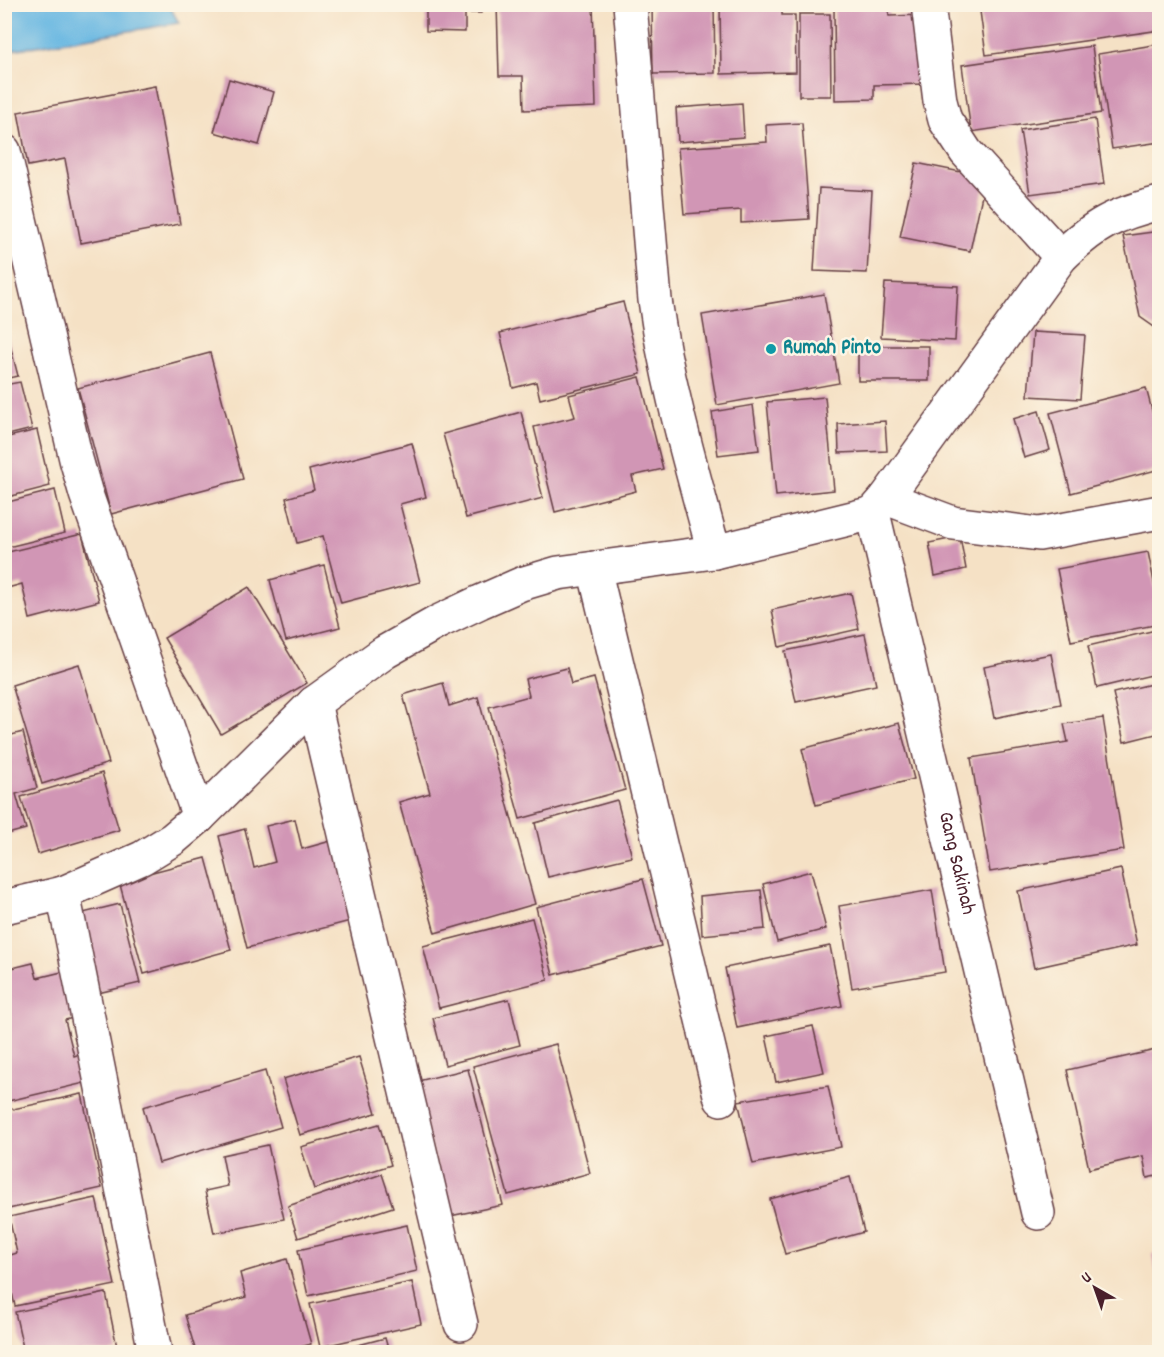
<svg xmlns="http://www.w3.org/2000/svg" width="1164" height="1357" viewBox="0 0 1164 1357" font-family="Dekko,sans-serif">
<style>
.water{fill:#67b7e2;stroke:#586b86;stroke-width:1.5}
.building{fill:#d196b5}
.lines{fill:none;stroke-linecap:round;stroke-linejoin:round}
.street-casing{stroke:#643c42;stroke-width:36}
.secondary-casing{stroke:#643c42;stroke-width:36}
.street{stroke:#fff;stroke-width:33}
.secondary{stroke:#fff;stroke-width:33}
.culture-dot{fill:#0f9aa8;stroke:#fcf5e5;stroke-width:2}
.labels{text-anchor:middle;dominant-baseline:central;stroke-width:5;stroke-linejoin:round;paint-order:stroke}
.culture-label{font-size:21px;font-weight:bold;fill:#0d838f;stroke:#fcf5e5;text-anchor:start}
.street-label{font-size:21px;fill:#4a1f2b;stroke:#fcf5e5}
</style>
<rect width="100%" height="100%" fill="#fcf5e5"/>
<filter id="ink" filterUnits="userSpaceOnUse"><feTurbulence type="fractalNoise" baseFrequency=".0167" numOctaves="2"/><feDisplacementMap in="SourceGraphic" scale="12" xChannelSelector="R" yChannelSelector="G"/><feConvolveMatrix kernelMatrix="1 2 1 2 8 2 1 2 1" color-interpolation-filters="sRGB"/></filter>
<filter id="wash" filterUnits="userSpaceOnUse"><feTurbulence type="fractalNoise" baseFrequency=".008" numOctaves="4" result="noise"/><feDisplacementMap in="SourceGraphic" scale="24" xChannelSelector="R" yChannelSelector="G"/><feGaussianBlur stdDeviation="1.35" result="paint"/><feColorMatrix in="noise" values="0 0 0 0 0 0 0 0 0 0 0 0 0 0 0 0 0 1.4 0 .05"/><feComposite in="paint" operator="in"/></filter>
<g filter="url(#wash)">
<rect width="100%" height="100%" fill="#f5e1c5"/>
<polygon class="water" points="5,4 169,5 179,23 5,51"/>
<g id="blocks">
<g class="building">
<polygon points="426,4 482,4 481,13 465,13 465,32 426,31"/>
<polygon points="497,4 593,4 596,107 524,110 523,76 499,76"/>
<polygon points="652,4 714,4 715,73 653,74"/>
<polygon points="720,4 782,4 782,15 795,15 796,72 721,74"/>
<polygon points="790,4 853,4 853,6 790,10"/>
<polygon points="979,4 1160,4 1160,30 986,55"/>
<polygon points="888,7 889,16 927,15 928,84 874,85 874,99 835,100 834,8"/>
<polygon points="799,14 830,14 831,96 799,96"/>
<polygon points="1160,44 1160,142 1112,149 1098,54"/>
<polygon points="1092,46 1101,113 971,132 962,65"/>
<polygon points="229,79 274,92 259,145 214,132"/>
<polygon points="155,86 180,224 81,243 65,159 28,166 18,112"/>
<polygon points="742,103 744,137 678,142 676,108"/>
<polygon points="1095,119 1104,184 1030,194 1020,130"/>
<polygon points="802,123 809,219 741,223 741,210 684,214 678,148 767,142 766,125"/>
<polygon points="916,163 986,177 970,251 900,237"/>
<polygon points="819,188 872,191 867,273 814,271"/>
<polygon points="1160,231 1160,331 1140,317 1123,236"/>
<polygon points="885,283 958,286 955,341 881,337"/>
<polygon points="824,294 839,383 717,405 702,315"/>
<polygon points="623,302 641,374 540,399 536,382 513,388 500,333"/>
<polygon points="1033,332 1085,335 1080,399 1028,396"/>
<polygon points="7,333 18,376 4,379 4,334"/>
<rect x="858" y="346" width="71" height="35"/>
<polygon points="210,353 243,479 111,514 78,388"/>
<polygon points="640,377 663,469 632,476 636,491 555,512 534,427 575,417 569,395"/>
<polygon points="20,382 32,429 4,436 4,385"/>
<polygon points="1146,388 1160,441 1160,469 1071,493 1050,413"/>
<polygon points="825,397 834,490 776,496 767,402"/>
<polygon points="753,405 759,450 718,455 712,412"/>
<polygon points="1039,411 1050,450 1024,458 1013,419"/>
<polygon points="521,412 543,498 466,518 443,434"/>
<polygon points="885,421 887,451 839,453 838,424"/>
<polygon points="37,430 50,486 4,498 4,438"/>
<polygon points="412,443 426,497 400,504 420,582 341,603 323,536 297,543 286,498 314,490 309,470"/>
<polygon points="55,490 65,533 4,548 4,503"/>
<polygon points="82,534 99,601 30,619 22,584 4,589 4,553"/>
<polygon points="960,537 966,569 935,576 929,543"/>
<polygon points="1148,552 1160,612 1160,624 1071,641 1057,569"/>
<polygon points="324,565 340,627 286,641 270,580"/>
<polygon points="249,587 307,683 221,734 164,638"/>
<polygon points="851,593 859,629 779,647 772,610"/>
<polygon points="1160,629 1160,673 1097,688 1088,646"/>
<polygon points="865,634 876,685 796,702 785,651"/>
<polygon points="1051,654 1061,704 994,718 984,667"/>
<polygon points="79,664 109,763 42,784 12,685"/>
<polygon points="567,668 571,684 594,678 625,790 520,819 489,707 529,696 525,679"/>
<polygon points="1160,682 1160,733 1124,742 1113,693"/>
<polygon points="443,683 449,706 478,697 535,904 435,933 399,802 430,793 403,695"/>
<polygon points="1103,718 1124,850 990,872 971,758 1068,742 1064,724"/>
<polygon points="899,723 914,779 816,805 802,749"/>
<polygon points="23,732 37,788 16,794 26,829 4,835 4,737"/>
<polygon points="102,773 119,830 38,854 21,797"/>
<polygon points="617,800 632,857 548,877 535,823"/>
<polygon points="295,819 302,849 338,839 358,919 247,948 219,836 245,829 254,868 275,862 266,826"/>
<polygon points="206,858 231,950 144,974 119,881"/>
<polygon points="1121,869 1137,945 1034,968 1018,891"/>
<polygon points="811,871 826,929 777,942 763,884"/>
<polygon points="643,879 661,946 553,975 536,907"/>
<polygon points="761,890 765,929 702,935 700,896"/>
<polygon points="932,890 945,972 852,988 839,906"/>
<polygon points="120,904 140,983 98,993 79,914"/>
<polygon points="532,918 548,980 439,1008 423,946"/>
<polygon points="830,946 842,1006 737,1028 725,968"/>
<polygon points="33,963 37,978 70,970 81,1016 65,1020 74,1056 86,1052 93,1081 4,1102 4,970"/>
<polygon points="509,999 520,1045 445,1065 433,1018"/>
<polygon points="813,1026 824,1072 776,1082 766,1036"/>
<polygon points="556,1044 590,1173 508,1195 473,1066"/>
<polygon points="1160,1049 1160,1175 1147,1178 1143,1156 1089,1169 1067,1070"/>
<polygon points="359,1057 376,1113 300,1135 283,1079"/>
<polygon points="468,1069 503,1205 450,1216 414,1082"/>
<polygon points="265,1071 281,1127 159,1163 143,1107"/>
<polygon points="828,1086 841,1147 753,1164 738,1101"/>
<polygon points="82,1094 102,1188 4,1210 4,1111"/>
<polygon points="379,1124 391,1165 314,1189 301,1147"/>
<polygon points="268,1145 284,1219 214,1233 205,1191 228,1186 222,1155"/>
<polygon points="382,1174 393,1207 298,1238 288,1206"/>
<polygon points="850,1177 864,1232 785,1254 770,1199"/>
<polygon points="96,1198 115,1285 15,1306 4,1257 17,1253 9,1217"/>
<polygon points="407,1225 417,1271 308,1296 298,1250"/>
<polygon points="1160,1253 1160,1278 1157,1278 1153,1254"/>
<polygon points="287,1259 311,1344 282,1352 196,1352 185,1315 246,1297 240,1273"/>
<polygon points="412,1282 421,1324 320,1347 310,1304"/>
<polygon points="106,1293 118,1352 24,1352 15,1312"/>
<polygon points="385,1338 389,1352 332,1352"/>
</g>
</g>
</g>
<g filter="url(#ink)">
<use href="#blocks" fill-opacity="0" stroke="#643c42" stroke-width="1.5"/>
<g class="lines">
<defs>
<g id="street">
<path d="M630,4l25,296c12,86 37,169 59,252"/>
<polyline points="928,4 940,101 945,120 966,152 1061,257"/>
<polyline points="4,151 76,459 86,494 199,817"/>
<polyline points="886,498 953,523 1039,534 1160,512"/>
<path id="s1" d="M873,513l165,700"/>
<polyline points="594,568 721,1099"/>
<polyline points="314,703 461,1324"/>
<polyline points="63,893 155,1352"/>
</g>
<path id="secondary" d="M4,907l59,-14 79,-35 31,-19 26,-22 115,-114 71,-51 53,-30 42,-20 41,-18 37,-11 156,-21 159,-39 13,-15 175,-241c33,-32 53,-43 99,-54"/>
</defs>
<use href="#street" class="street-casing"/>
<use href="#secondary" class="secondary-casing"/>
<use href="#street" class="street"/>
<use href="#secondary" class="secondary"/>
</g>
</g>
<circle class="culture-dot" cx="771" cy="349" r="6"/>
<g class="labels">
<g class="culture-label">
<text x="783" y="349">Rumah Pinto</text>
</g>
<g class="street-label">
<text stroke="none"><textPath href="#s1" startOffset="360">Gang Sakinah</textPath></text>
</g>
</g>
<rect width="1164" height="1357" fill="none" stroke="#fcf5e5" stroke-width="24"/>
<g transform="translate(1095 1288) rotate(320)" stroke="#fcf5e5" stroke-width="4.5" paint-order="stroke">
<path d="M0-4.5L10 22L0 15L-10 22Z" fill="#4a1f2b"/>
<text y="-9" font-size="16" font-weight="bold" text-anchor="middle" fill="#4a1f2b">U</text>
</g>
</svg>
